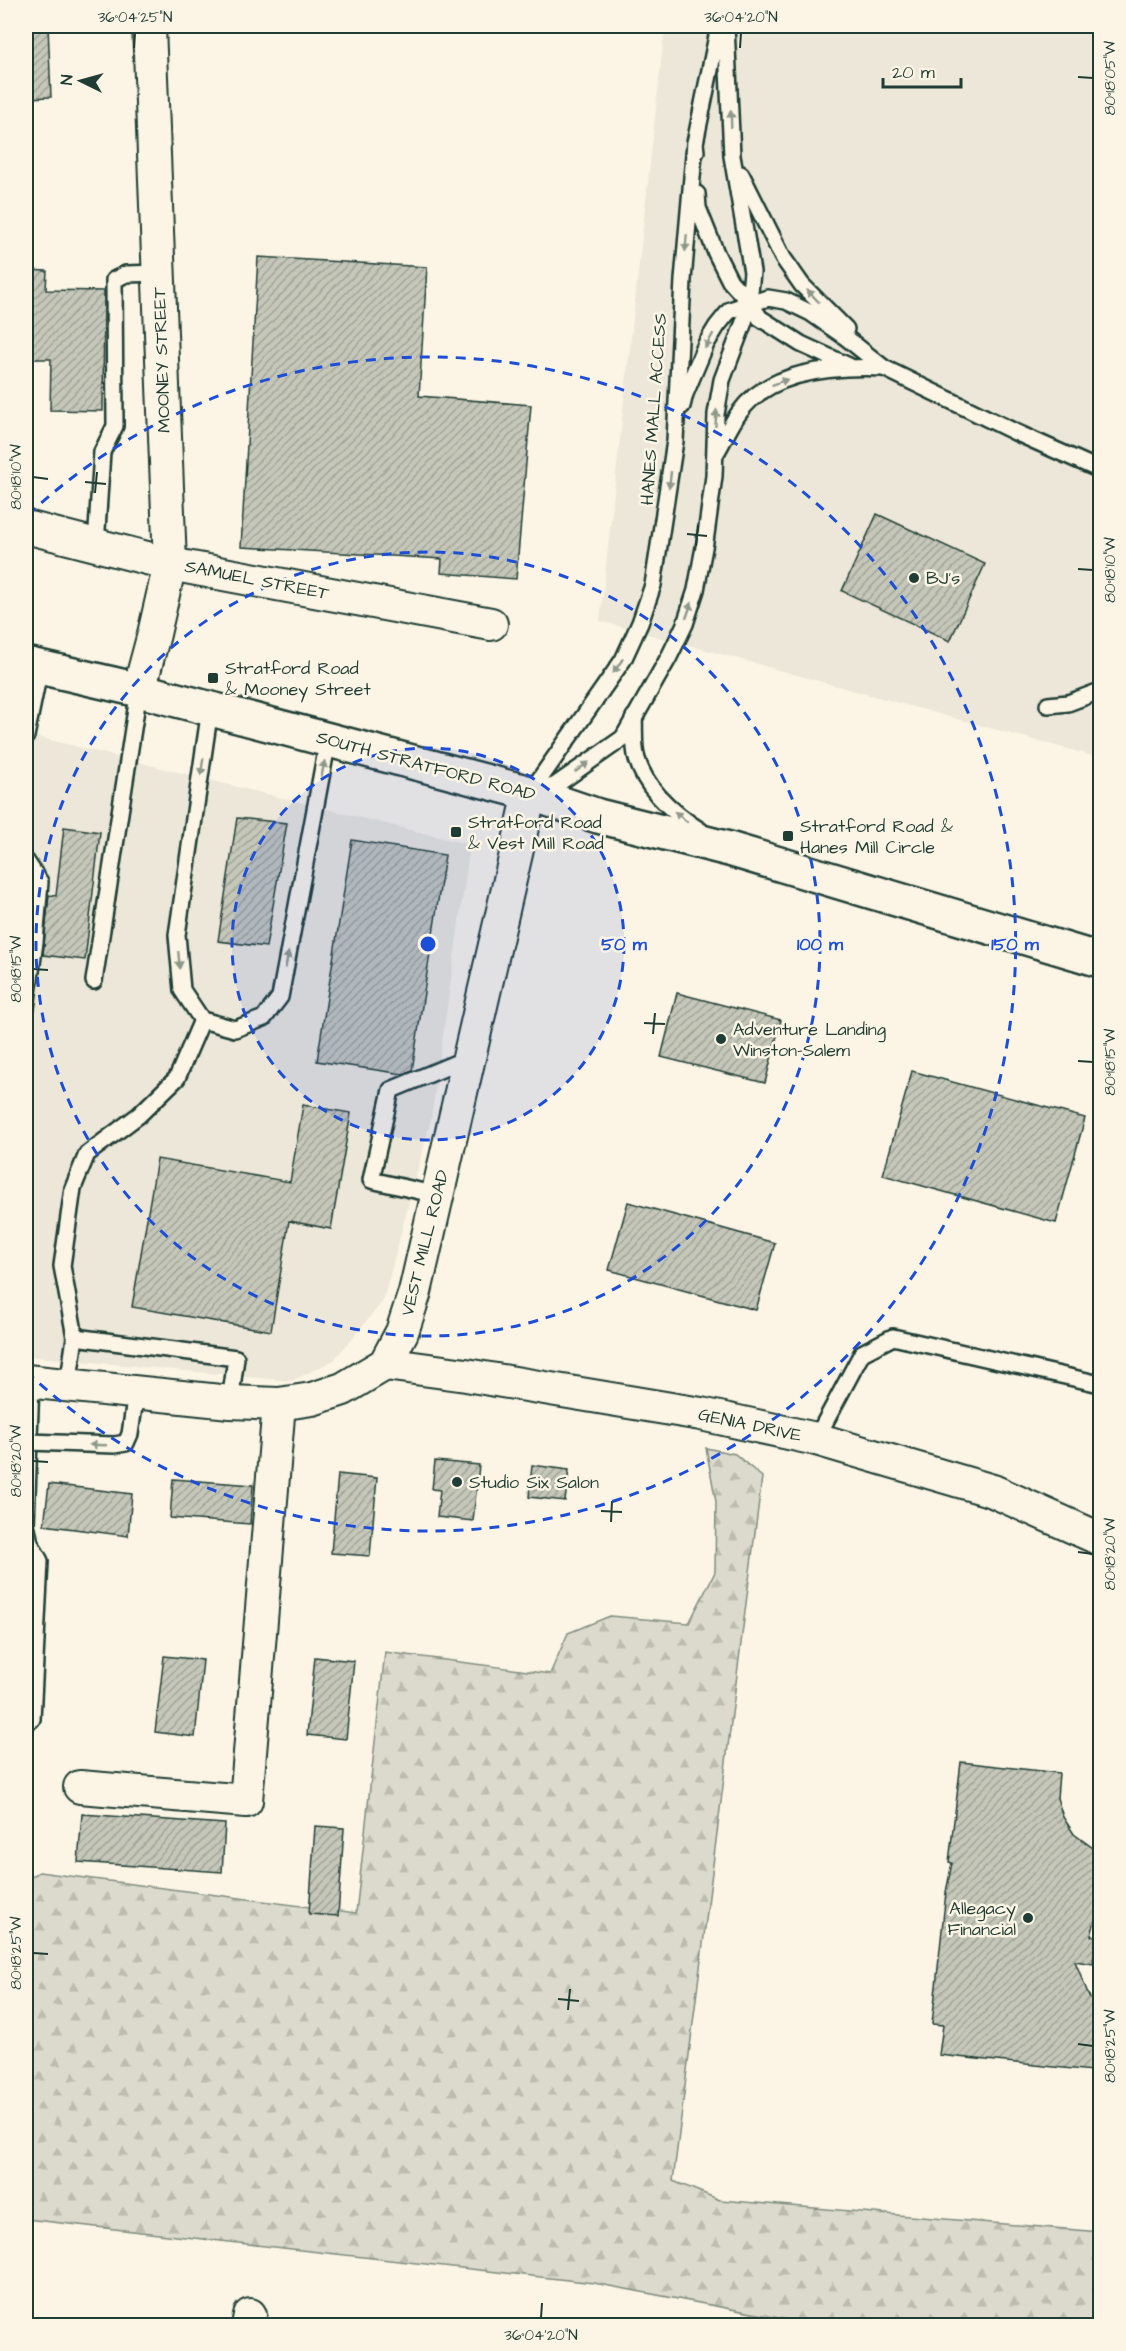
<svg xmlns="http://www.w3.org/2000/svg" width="1126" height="2351" viewBox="0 0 1126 2351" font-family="'Architects Daughter',sans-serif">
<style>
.built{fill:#ece7d8}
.forest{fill:url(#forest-firs);stroke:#7e8c80;stroke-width:1.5}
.building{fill:url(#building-hatch);stroke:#1f3d34;stroke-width:1.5}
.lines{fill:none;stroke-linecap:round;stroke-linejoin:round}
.service-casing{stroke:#1f3d34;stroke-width:20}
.minor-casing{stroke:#1f3d34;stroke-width:36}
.primary-casing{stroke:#1f3d34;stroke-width:38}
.service{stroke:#fcf5e5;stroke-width:15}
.minor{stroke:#fcf5e5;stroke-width:32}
.primary{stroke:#fcf5e5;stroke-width:33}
.oneway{fill:#8e998c}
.ticks{fill:none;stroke:#1f3d34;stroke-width:2}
.ring{fill:none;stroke:#1d4ed8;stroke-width:3;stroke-dasharray:10 8}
.poi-dot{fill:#1f3d34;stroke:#fcf5e5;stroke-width:2}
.labels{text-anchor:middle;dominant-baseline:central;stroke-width:5;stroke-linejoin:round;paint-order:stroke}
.street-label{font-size:18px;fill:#1f3d34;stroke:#fcf5e5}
.poi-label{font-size:18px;fill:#1f3d34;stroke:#fcf5e5;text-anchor:start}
.centre{fill:#1d4ed8;stroke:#fcf5e5;stroke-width:3}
.ring-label{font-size:18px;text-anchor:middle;font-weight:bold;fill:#1d4ed8;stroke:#fcf5e5;stroke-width:5;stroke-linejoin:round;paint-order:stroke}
.neatline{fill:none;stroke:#1f3d34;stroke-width:2}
.ticks-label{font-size:15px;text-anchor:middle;fill:#1f3d34}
</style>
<defs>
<pattern id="forest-firs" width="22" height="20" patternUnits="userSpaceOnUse" patternTransform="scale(1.5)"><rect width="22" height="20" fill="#dcdacc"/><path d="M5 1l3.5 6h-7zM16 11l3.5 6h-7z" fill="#bcbcb0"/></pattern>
<pattern id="building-hatch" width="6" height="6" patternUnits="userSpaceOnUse" patternTransform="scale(1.5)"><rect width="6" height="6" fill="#c5c7b9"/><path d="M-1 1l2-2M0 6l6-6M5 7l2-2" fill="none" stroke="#9fa397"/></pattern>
</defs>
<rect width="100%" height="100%" fill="#fcf5e5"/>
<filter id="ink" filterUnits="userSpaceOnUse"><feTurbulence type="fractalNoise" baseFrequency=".0167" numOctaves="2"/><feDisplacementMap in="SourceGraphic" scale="12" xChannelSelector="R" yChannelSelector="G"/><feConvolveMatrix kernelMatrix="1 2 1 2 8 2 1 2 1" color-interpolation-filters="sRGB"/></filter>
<g filter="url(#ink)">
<g class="built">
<polygon points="665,26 1100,26 1100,758 600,621"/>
<polygon points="26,734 470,845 431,1119 383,1301 334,1360 292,1381 26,1356"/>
</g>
<polygon class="forest" points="706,1448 735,1454 762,1477 673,2181 720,2200 1100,2232 1100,2325 815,2325 594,2283 26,2219 26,1880 39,1872 356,1913 385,1652 550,1674 568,1633 610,1616 689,1623 715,1572 716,1502"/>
<g class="building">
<polygon points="26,26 48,26 51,97 26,98"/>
<polygon points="258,257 427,267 419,396 531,405 516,579 441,573 442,559 241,547"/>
<polygon points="26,270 47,271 46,290 104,291 103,411 50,410 51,359 26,359"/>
<polygon points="877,514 985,564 950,641 842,591"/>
<polygon points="237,818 287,823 266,947 218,941"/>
<polygon points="64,827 100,832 85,960 43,955 49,895 56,896"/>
<polygon points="352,840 445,855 412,1071 403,1074 317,1061"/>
<polygon points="677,993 781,1020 765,1083 661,1057"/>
<polygon points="912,1071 1085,1118 1056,1223 883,1175"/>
<polygon points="303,1105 351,1113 331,1229 289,1221 271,1331 132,1307 157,1159 290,1182"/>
<polygon points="628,1202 775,1243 756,1310 609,1270"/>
<polygon points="435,1461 479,1465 473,1521 437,1517 440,1490 432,1489"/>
<polygon points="532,1465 569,1470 565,1501 529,1497"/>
<polygon points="338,1474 377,1478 370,1556 331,1553"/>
<polygon points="173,1479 253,1485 250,1524 170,1518"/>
<polygon points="49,1484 132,1494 128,1536 44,1525"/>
<polygon points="164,1656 203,1660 195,1737 155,1732"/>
<polygon points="315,1657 354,1661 346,1739 307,1735"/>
<polygon points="961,1762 1059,1773 1057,1798 1063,1817 1074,1834 1101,1854 1101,1877 1095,1877 1099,1905 1091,1936 1096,1936 1093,1964 1075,1961 1089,1996 1101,2014 1101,2072 939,2055 943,2025 932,2024 946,1892 952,1863 949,1862"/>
<polygon points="82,1814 225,1824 222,1872 78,1862"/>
<polygon points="315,1826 344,1828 338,1916 309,1914"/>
</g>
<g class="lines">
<defs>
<g id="service">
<polyline points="696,152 695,143 719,26"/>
<polyline points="741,174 783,258 802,285 846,329"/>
<polyline points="697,194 698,208 716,253 730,281 749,302 760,318 801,344 849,366"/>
<polyline points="682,406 685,394 706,344 717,326 730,310 768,298 786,301 811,313 844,336 884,368 1015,432 1100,470"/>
<path d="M716,453c8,-13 14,-28 23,-40 30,-43 98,-47 145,-45"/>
<polyline points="96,545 102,452 115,426 114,280 126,274 159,273"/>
<polyline points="1048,705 1068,703 1100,691"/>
<polyline points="210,709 177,935 182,990 202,1020 235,1029 264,1018 280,997 328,740"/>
<path d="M634,717c1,13 -1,30 3,42 9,31 39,56 64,72"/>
<polyline points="26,736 40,667"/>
<polyline points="539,791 556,785 623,738 669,657 685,624 696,590 705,542 714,476 716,414 722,380 744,322 749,302 752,272 732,156 726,26"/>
<polyline points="530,793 623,660 640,623 653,585 675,441 683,280 695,143"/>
<polyline points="26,861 40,882 35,942 26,1008"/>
<polyline points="94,981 139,690"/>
<polyline points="437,1195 371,1180 391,1090 468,1058"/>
<polyline points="75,1337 62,1266 73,1188 87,1154 139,1115 177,1078 202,1020"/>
<polyline points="68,1386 75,1337 236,1358 230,1402"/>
<polyline points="816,1439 862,1353 893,1337 1100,1384"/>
<polyline points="29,1442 114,1445 126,1443 130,1434 136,1393"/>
<polyline points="26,1718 32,1719 40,1561 30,1543 26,1525 31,1381"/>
</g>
<g id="minor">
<polyline points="26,527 170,564 491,624"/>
<polyline points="139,690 154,634 170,564 149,26"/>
<polyline points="385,1364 466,1375 701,1414 816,1439 993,1491 1100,1539"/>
<polyline points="26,1381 230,1402 279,1404 312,1399 343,1389 385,1364 402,1332 415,1292 530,793"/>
<polyline points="80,1787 246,1801 279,1404"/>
<polyline points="248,2326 250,2315"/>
</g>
<polyline id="primary" points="26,664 139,690 530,793 598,816 729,849 1100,960"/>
</defs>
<use href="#service" class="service-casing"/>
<use href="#minor" class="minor-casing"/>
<use href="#primary" class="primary-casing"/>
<use href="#service" class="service"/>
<use href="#minor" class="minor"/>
<use href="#primary" class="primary"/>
</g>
<defs><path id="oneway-solid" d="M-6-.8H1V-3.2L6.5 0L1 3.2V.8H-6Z" transform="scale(1.5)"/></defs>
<g class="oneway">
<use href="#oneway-solid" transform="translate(731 119) rotate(-92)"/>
<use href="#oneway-solid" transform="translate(686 243) rotate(95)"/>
<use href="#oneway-solid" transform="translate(813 296) rotate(-134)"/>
<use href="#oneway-solid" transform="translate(709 341) rotate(119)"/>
<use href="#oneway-solid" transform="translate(780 382) rotate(-20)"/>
<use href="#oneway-solid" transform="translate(716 418) rotate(-86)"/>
<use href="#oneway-solid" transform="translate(670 480) rotate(97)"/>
<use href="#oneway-solid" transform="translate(689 610) rotate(-71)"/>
<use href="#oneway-solid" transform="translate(618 666) rotate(124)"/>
<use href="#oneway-solid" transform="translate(202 767) rotate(98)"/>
<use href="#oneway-solid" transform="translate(582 767) rotate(-36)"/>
<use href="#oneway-solid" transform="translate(323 769) rotate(-79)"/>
<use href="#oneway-solid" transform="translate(681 817) rotate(-141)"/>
<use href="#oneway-solid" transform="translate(179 960) rotate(85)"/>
<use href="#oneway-solid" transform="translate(287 960) rotate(-79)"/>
<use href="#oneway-solid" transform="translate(98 1445) rotate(-178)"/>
</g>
</g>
<path class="ticks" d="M134,48l1,-15M740,48l1,-15M1078,77l15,1M33,477l15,2M85,482l21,2M95,493l2,-21M687,534l20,2M696,546l2,-21M1078,569l15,1M33,969l15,1M644,1023l21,1M653,1034l2,-21M1078,1061l15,1M33,1461l15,1M601,1511l21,1M611,1522l1,-21M1078,1552l15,2M33,1953l15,1M558,1999l21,2M568,2010l2,-21M1078,2044l15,2M541,2318l1,-15"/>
<circle cx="428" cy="944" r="196" fill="#1d4ed8" fill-opacity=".12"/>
<g class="ring">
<circle cx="428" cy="944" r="196"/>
<circle cx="428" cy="944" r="392"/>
<path d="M28 515A587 587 0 1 1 28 1373"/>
</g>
<g class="poi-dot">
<circle cx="914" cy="578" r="6"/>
<rect x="207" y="672" width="12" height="12" rx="3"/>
<rect x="450" y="826" width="12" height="12" rx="3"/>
<rect x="782" y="830" width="12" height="12" rx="3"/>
<circle cx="721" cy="1039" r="6"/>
<circle cx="457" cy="1482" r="6"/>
<circle cx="1028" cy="1918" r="6"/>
</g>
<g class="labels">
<g class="street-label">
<text transform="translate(162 360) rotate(-92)">MOONEY STREET</text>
<text transform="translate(654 409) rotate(-86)">HANES MALL ACCESS</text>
<text transform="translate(257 580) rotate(11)">SAMUEL STREET</text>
<text transform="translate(426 766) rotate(15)">SOUTH STRATFORD ROAD</text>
<text transform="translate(425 1243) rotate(-76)">VEST MILL ROAD</text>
<text transform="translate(750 1425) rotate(12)">GENIA DRIVE</text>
</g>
<g class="poi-label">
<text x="926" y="578">BJ's</text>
<text x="225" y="668">Stratford Road<tspan x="225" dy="21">&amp; Mooney Street</tspan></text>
<text x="468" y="822">Stratford Road<tspan x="468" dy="21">&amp; Vest Mill Road</tspan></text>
<text x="800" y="826">Stratford Road &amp;<tspan x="800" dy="21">Hanes Mill Circle</tspan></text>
<text x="733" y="1029">Adventure Landing<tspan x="733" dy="21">Winston-Salem</tspan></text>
<text x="469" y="1482">Studio Six Salon</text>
<text x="1016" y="1908" text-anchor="end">Allegacy<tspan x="1016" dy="21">Financial</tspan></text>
</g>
</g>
<circle cx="428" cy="944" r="9" class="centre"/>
<g class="ring-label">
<text x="624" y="950">50 m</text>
<text x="820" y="950">100 m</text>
<text x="1015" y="950">150 m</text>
</g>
<rect width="1126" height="2351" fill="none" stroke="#fcf5e5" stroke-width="66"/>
<g transform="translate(81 81) rotate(275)" stroke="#fcf5e5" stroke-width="4.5" paint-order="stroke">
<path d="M0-4.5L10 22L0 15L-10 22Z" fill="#1f3d34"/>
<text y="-9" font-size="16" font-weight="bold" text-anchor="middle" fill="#1f3d34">N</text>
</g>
<path d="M883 78v9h78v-9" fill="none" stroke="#1f3d34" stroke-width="3"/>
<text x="892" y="78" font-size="18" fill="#1f3d34" stroke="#fcf5e5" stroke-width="4.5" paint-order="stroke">20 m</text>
<rect x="33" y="33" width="1060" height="2285" class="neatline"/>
<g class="ticks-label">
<text x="135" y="22">36°04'25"N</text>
<text x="741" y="22">36°04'20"N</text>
<text transform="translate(1110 78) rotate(-90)" y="5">80°18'05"W</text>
<text transform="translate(16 477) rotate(-90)" y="5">80°18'10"W</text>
<text transform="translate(1110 570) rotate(-90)" y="5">80°18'10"W</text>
<text transform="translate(16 969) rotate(-90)" y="5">80°18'15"W</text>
<text transform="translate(1110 1062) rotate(-90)" y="5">80°18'15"W</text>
<text transform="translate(16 1461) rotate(-90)" y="5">80°18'20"W</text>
<text transform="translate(1110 1554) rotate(-90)" y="5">80°18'20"W</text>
<text transform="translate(16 1953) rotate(-90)" y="5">80°18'25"W</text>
<text transform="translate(1110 2046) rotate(-90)" y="5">80°18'25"W</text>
<text x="541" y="2340">36°04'20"N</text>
</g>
</svg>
